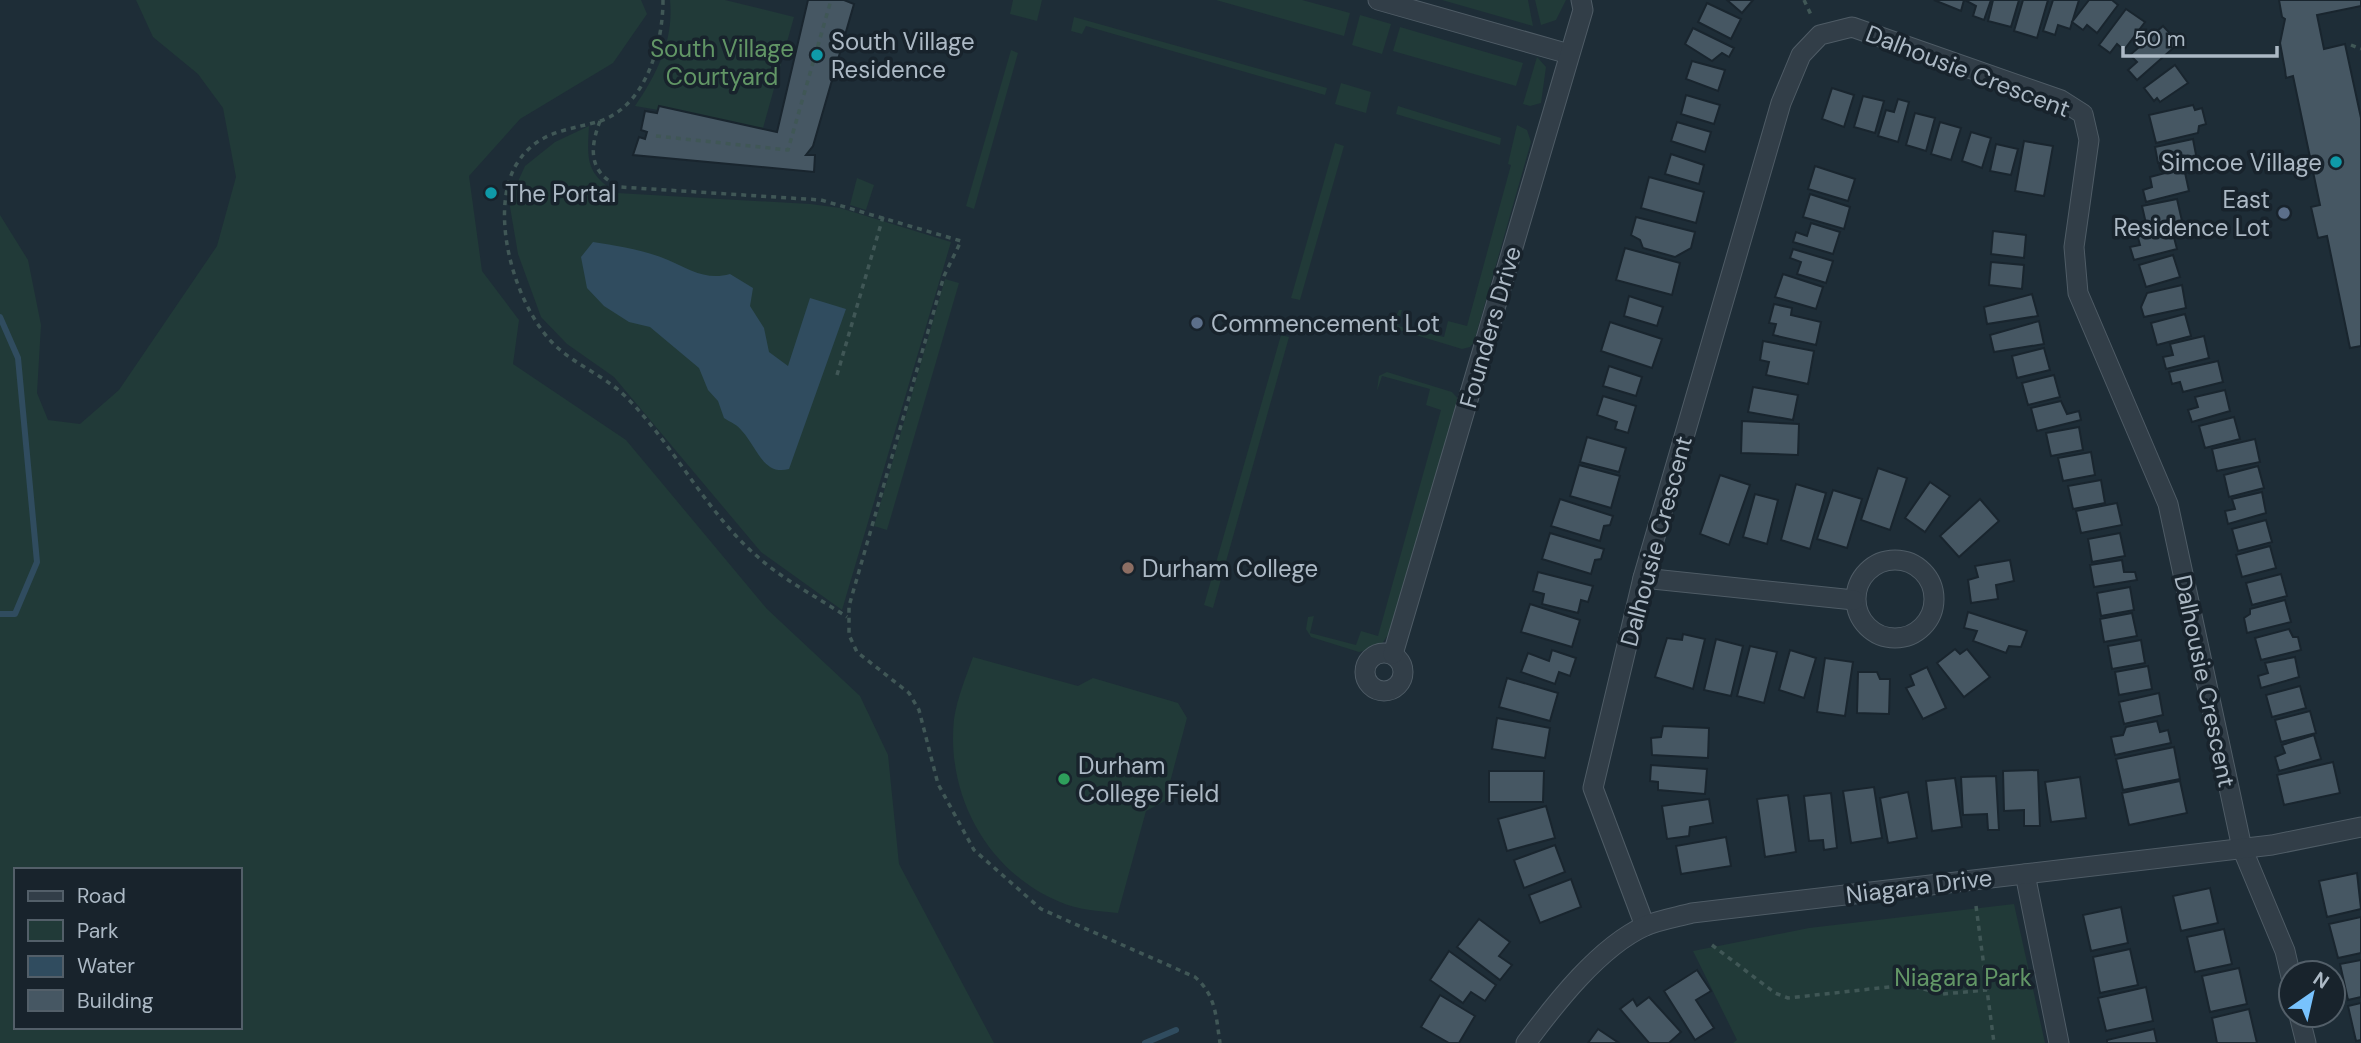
<svg xmlns="http://www.w3.org/2000/svg" width="2361" height="1043" viewBox="0 0 2361 1043" font-family="'DM Sans',sans-serif">
<style>
.green{fill:#213a38;fill-rule:evenodd}
.water{fill:#304c5f}
.lines{fill:none;stroke-linecap:round;stroke-linejoin:round}
.stream{stroke:#304c5f;stroke-width:6}
.building{fill:#465763;stroke:#19252e;stroke-width:2}
.minor-casing{stroke:#4f5c66;stroke-width:21}
.path{stroke:#405756;stroke-width:3.5;stroke-dasharray:5 5;stroke-linecap:butt}
.minor{stroke:#323e48;stroke-width:19}
.culture-dot{fill:#0f9aa8;stroke:#18232c;stroke-width:2.5}
.service-dot{fill:#5c6f8a;stroke:#18232c;stroke-width:2.5}
.education-dot{fill:#8d6e63;stroke:#18232c;stroke-width:2.5}
.leisure-dot{fill:#2e9e5b;stroke:#18232c;stroke-width:2.5}
.labels{text-anchor:middle;dominant-baseline:central;stroke-width:7;stroke-linejoin:round;paint-order:stroke}
.poi-label{font-size:24px;fill:#acb9c5;stroke:#18232c;text-anchor:start}
.park-label{font-size:24px;fill:#629666;stroke:#18232c}
.street-label{font-size:24px;fill:#acb9c5;stroke:#18232c}
</style>
<rect width="100%" height="100%" fill="#1e2d37"/>
<g class="green">
<path d="M136,0h505l6,14 -34,49 -93,56 -51,57 13,95 37,49 -6,44 113,76 141,169 93,87 28,59 11,109 95,179h-994v-828l28,45 13,65 -4,68 11,27 32,4 39,-34 98,-144 19,-69 -13,-69 -25,-34 -45,-37zM16,870h224v157h-224z"/>
<path d="M670,0h55l69,17 -31,111 -128,-22c22,-32 39,-66 35,-106z"/>
<polygon points="1013,0 1042,0 1037,21 1010,14"/>
<polygon points="1216,0 1302,0 1350,13 1344,36"/>
<polygon points="1442,0 1528,0 1533,26"/>
<polygon points="1535,0 1566,0 1556,20 1541,25"/>
<polygon points="1360,15 1391,24 1382,54 1352,45"/>
<polygon points="1074,17 1327,88 1325,95 1086,26 1082,34 1071,31"/>
<polygon points="1400,27 1523,63 1516,86 1393,51"/>
<polygon points="1011,50 1018,53 974,209 966,206"/>
<polygon points="1537,57 1546,67 1541,103 1530,106 1523,104"/>
<polygon points="1341,83 1371,92 1366,113 1335,104"/>
<polygon points="1398,106 1501,138 1500,145 1396,114"/>
<polygon points="1517,125 1527,130 1531,142 1474,342 1470,347 1462,349 1396,329 1394,321 1399,310 1402,310 1398,326 1444,337 1448,321 1467,326 1511,165 1508,164"/>
<path d="M589,126c-2,35 -3,47 28,67l193,11 30,4 111,34 -109,368 -81,-58 -147,-175 -47,-33 -26,-27 -23,-63 -9,-53 16,-35 30,-24z"/>
<polygon points="1335,143 1344,146 1300,300 1291,298"/>
<polygon points="857,178 874,185 866,210 850,205"/>
<polygon points="945,279 959,283 887,530 874,526"/>
<polygon points="1281,335 1289,337 1213,608 1204,605"/>
<polygon points="1387,372 1452,392 1459,400 1391,630 1380,647 1359,652 1311,637 1306,629 1308,617 1314,616 1310,633 1356,645 1361,631 1378,636 1441,410 1426,405 1430,389 1382,376 1377,391 1379,376"/>
<path d="M973,657l105,29 15,-8 85,25 9,15 -22,83 -19,10 -28,102c-20,-2 -40,-3 -58,-11 -73,-30 -114,-107 -106,-183 3,-21 12,-42 19,-62z"/>
<polygon points="2014,904 2045,1043 1733,1043 1737,1040 1693,951 1809,928"/>
</g>
<path class="water" d="M593,242c24,4 52,8 75,18 21,9 38,21 62,14l23,14 -3,18 14,22 5,24 19,14 22,-68 36,11 -57,160c-26,7 -32,-22 -47,-38 -4,-6 -12,-9 -18,-13l-6,-17 -10,-11 -9,-22 -49,-41 -21,-5 -25,-16 -17,-18 -6,-31z"/>
<g class="lines">
<g class="stream">
<polyline points="0,317 18,358 37,562 15,614 0,614"/>
<polyline points="1145,1043 1176,1030"/>
</g>
</g>
<g class="building">
<polygon points="808,0 844,0 854,4 813,146 806,155 815,155 814,172 633,155 639,137 645,139 647,132 641,130 645,111 657,113 659,106 777,132"/>
<polygon points="1727,0 1753,0 1742,13"/>
<polygon points="1934,0 1964,0 1961,11"/>
<polygon points="1965,0 1991,0 1984,20 1973,16 1976,6"/>
<polygon points="1993,0 2019,0 2011,27 1988,21"/>
<polygon points="2023,0 2048,0 2037,38 2014,31"/>
<polygon points="2053,0 2079,0 2070,29 2058,25 2055,35 2043,31"/>
<polygon points="2089,0 2112,0 2118,5 2097,33 2087,25 2083,30 2072,22"/>
<polygon points="2279,0 2361,0 2361,6 2317,15 2324,49 2345,44 2361,118 2361,346 2350,348 2327,236 2318,238 2311,207 2320,205 2293,76 2286,78 2285,70 2280,43 2285,19 2282,17"/>
<polygon points="1707,3 1741,19 1731,39 1698,22"/>
<polygon points="2126,9 2145,22 2124,50 2117,44 2110,53 2099,45"/>
<polygon points="2163,26 2179,43 2137,80 2128,70 2137,62 2130,55"/>
<polygon points="1693,28 1734,48 1729,57 1722,53 1712,61 1685,44"/>
<polygon points="1692,61 1725,70 1718,91 1686,79"/>
<polygon points="2175,65 2188,83 2160,102 2157,98 2154,101 2144,88"/>
<polygon points="1832,88 1854,95 1844,127 1822,119"/>
<polygon points="1686,95 1720,105 1714,124 1681,114"/>
<polygon points="1863,96 1884,101 1875,133 1854,127"/>
<polygon points="1898,99 1909,102 1898,142 1878,136 1886,110 1894,112"/>
<polygon points="2193,105 2195,110 2202,108 2206,124 2199,126 2198,133 2156,143 2149,115"/>
<polygon points="1915,113 1935,118 1926,151 1906,145"/>
<polygon points="1677,122 1711,132 1705,152 1671,141"/>
<polygon points="1940,122 1961,128 1951,160 1931,154"/>
<polygon points="1971,132 1991,138 1982,168 1962,161"/>
<polygon points="2193,139 2197,160 2164,167 2163,162 2158,163 2155,147"/>
<polygon points="2024,141 2053,146 2044,196 2015,191"/>
<polygon points="1996,144 2018,149 2011,175 1990,171"/>
<polygon points="1671,154 1704,165 1699,184 1665,174"/>
<polygon points="1815,166 1855,179 1848,201 1808,189"/>
<polygon points="2184,168 2189,191 2146,202 2143,190 2152,187 2150,177"/>
<polygon points="1649,177 1704,192 1696,223 1641,208"/>
<polygon points="1810,194 1850,207 1844,229 1803,217"/>
<polygon points="2177,199 2182,221 2147,228 2142,206"/>
<polygon points="1636,217 1695,232 1691,248 1675,257 1643,248 1640,240 1631,235"/>
<polygon points="1811,223 1840,232 1833,254 1793,242 1796,232 1807,236"/>
<polygon points="2171,226 2177,249 2134,260 2130,247 2140,245 2137,234"/>
<polygon points="1993,231 2026,235 2024,258 1991,254"/>
<polygon points="1625,248 1680,263 1672,295 1616,280"/>
<polygon points="1793,249 1833,261 1826,283 1797,274 1801,262 1790,258"/>
<polygon points="2173,255 2180,277 2146,287 2139,265"/>
<polygon points="1991,262 2024,265 2022,289 1989,285"/>
<polygon points="1783,274 1823,287 1816,309 1775,297"/>
<polygon points="2182,285 2186,308 2144,317 2141,307 2147,293"/>
<polygon points="2032,294 2038,316 1987,324 1984,307"/>
<polygon points="1629,296 1663,307 1657,326 1624,316"/>
<polygon points="1774,304 1792,308 1791,315 1821,322 1816,345 1773,335 1776,324 1769,323"/>
<polygon points="2185,314 2191,336 2157,345 2151,323"/>
<polygon points="2039,321 2044,344 1994,352 1990,335"/>
<polygon points="1610,322 1662,339 1652,368 1601,351"/>
<polygon points="2204,336 2209,358 2166,369 2163,357 2173,355 2170,344"/>
<polygon points="1763,341 1814,351 1808,384 1766,375 1769,362 1760,360"/>
<polygon points="2044,348 2050,370 2017,378 2012,356"/>
<polygon points="2218,361 2223,382 2183,392 2180,382 2172,384 2169,372"/>
<polygon points="1609,366 1642,377 1636,396 1603,386"/>
<polygon points="2054,375 2060,397 2028,405 2022,383"/>
<polygon points="1753,387 1798,395 1793,420 1748,412"/>
<polygon points="2225,390 2230,411 2192,422 2188,410 2198,407 2195,397"/>
<polygon points="1603,396 1636,406 1628,433 1615,429 1617,422 1597,415"/>
<polygon points="2061,401 2067,414 2079,411 2081,420 2037,431 2031,408"/>
<polygon points="2234,417 2240,439 2205,448 2199,426"/>
<polygon points="1742,421 1799,424 1798,455 1741,453"/>
<polygon points="2079,427 2083,450 2051,456 2046,433"/>
<polygon points="1587,437 1626,448 1619,472 1580,462"/>
<polygon points="2255,439 2260,462 2217,471 2212,449"/>
<polygon points="2091,452 2095,475 2063,481 2058,458"/>
<polygon points="1579,465 1620,476 1611,508 1570,496"/>
<polygon points="2258,466 2264,488 2229,497 2224,475"/>
<polygon points="1878,468 1907,478 1890,530 1861,520"/>
<polygon points="1720,475 1750,485 1729,545 1700,534"/>
<polygon points="2101,480 2105,503 2073,509 2068,486"/>
<polygon points="1930,482 1950,496 1925,532 1905,518"/>
<polygon points="1796,484 1826,493 1810,549 1781,540"/>
<polygon points="1833,490 1862,499 1847,548 1817,539"/>
<polygon points="2262,492 2266,513 2228,524 2225,511 2235,509 2232,499"/>
<polygon points="1755,494 1778,500 1767,544 1743,537"/>
<polygon points="1560,499 1613,516 1610,525 1604,526 1600,541 1551,526"/>
<polygon points="1980,499 1999,521 1959,557 1940,536"/>
<polygon points="2117,503 2122,525 2081,533 2076,511"/>
<polygon points="2266,520 2272,542 2238,551 2232,529"/>
<polygon points="1550,533 1604,549 1601,559 1595,560 1591,574 1542,559"/>
<polygon points="2120,533 2125,556 2092,562 2088,539"/>
<polygon points="2270,546 2276,568 2242,577 2236,555"/>
<polygon points="2010,560 2014,581 1996,585 1998,599 1971,603 1968,580 1978,577 1975,566"/>
<polygon points="2122,560 2124,572 2135,572 2137,580 2094,587 2090,565"/>
<polygon points="1538,572 1593,586 1588,602 1581,600 1578,613 1542,604 1544,594 1533,591"/>
<polygon points="2281,574 2287,596 2252,605 2246,583"/>
<polygon points="2130,587 2134,610 2101,616 2097,593"/>
<polygon points="2285,600 2291,622 2247,633 2244,618 2250,614 2250,609"/>
<polygon points="1530,604 1580,620 1572,647 1521,632"/>
<polygon points="1968,612 2027,631 2021,647 2009,646 2006,653 1973,641 1977,631 1964,628"/>
<polygon points="2132,613 2137,636 2104,642 2100,619"/>
<polygon points="2289,629 2293,637 2298,637 2301,650 2261,660 2255,638"/>
<polygon points="1683,634 1705,639 1693,689 1655,677 1667,638 1682,640"/>
<polygon points="1716,639 1743,646 1731,696 1704,690"/>
<polygon points="2141,640 2145,663 2112,669 2108,646"/>
<polygon points="1750,646 1777,652 1764,703 1737,696"/>
<polygon points="1955,649 1960,654 1967,649 1990,677 1964,697 1937,663"/>
<polygon points="1552,650 1576,658 1570,676 1559,672 1555,684 1521,672 1528,653 1549,661"/>
<polygon points="1790,650 1816,658 1804,698 1779,690"/>
<polygon points="2295,657 2299,677 2261,688 2258,676 2268,673 2265,663"/>
<polygon points="1825,658 1853,662 1845,716 1817,712"/>
<polygon points="2148,666 2152,689 2119,695 2115,672"/>
<polygon points="1927,667 1946,708 1923,719 1906,688 1914,685 1910,675"/>
<polygon points="1858,672 1877,672 1880,679 1890,679 1889,714 1857,713"/>
<polygon points="1507,678 1558,693 1550,721 1499,707"/>
<polygon points="2300,686 2306,708 2272,717 2266,695"/>
<polygon points="2159,693 2163,715 2124,724 2119,702"/>
<polygon points="2310,711 2316,733 2281,742 2275,720"/>
<polygon points="1497,718 1550,728 1545,758 1492,749"/>
<polygon points="2157,721 2160,732 2168,730 2171,743 2115,755 2111,737 2123,735 2126,727"/>
<polygon points="1663,726 1709,728 1708,758 1652,755 1651,738 1661,737"/>
<polygon points="2314,735 2321,759 2279,771 2275,757 2285,753 2282,745"/>
<polygon points="2174,747 2180,779 2123,790 2116,759"/>
<polygon points="2333,762 2340,793 2284,805 2277,775"/>
<polygon points="1651,765 1707,769 1705,794 1658,790 1658,782 1650,781"/>
<polygon points="2038,770 2040,826 2024,826 2024,810 2004,811 2003,771"/>
<polygon points="1489,771 1544,771 1543,802 1489,802"/>
<polygon points="1996,776 1999,830 1988,830 1987,814 1963,815 1961,777"/>
<polygon points="2080,777 2086,818 2051,822 2045,782"/>
<polygon points="1955,778 1962,827 1932,831 1926,781"/>
<polygon points="2180,781 2187,813 2129,825 2122,793"/>
<polygon points="1874,787 1882,838 1851,843 1843,791"/>
<polygon points="1908,792 1917,838 1888,843 1880,798"/>
<polygon points="1831,793 1837,848 1824,850 1823,840 1809,841 1804,796"/>
<polygon points="1788,795 1796,852 1765,857 1757,799"/>
<polygon points="1709,799 1713,823 1690,827 1689,836 1667,839 1662,806"/>
<polygon points="1546,806 1555,838 1507,851 1498,819"/>
<polygon points="1726,837 1731,866 1681,874 1676,846"/>
<polygon points="1555,845 1565,872 1524,888 1514,860"/>
<polygon points="2357,873 2361,909 2327,917 2319,881"/>
<polygon points="1571,879 1581,907 1540,923 1529,895"/>
<polygon points="2210,888 2218,923 2181,931 2173,896"/>
<polygon points="2121,907 2128,943 2091,951 2083,915"/>
<polygon points="2361,917 2361,953 2338,958 2329,924"/>
<polygon points="1479,919 1510,942 1499,956 1512,965 1500,980 1457,947"/>
<polygon points="2224,929 2232,964 2195,972 2187,937"/>
<polygon points="2130,949 2138,985 2100,993 2093,957"/>
<polygon points="1449,951 1496,985 1485,1001 1471,992 1463,1003 1430,980"/>
<polygon points="2361,960 2361,997 2348,1000 2340,964"/>
<polygon points="2239,968 2247,1004 2210,1012 2202,976"/>
<polygon points="1697,970 1711,991 1696,1000 1714,1028 1695,1040 1664,991"/>
<polygon points="2146,987 2153,1021 2106,1031 2098,998"/>
<polygon points="1440,995 1475,1016 1459,1043 1449,1043 1421,1027"/>
<polygon points="1649,997 1681,1032 1669,1043 1649,1043 1620,1009 1633,999 1637,1006"/>
<polygon points="2361,1003 2361,1040 2356,1041 2348,1006"/>
<polygon points="2249,1009 2257,1043 2217,1043 2212,1018"/>
<polygon points="1598,1029 1619,1043 1588,1043"/>
<polygon points="2154,1029 2157,1043 2107,1043 2107,1040"/>
</g>
<g class="lines">
<defs>
<g id="minor">
<polyline points="1378,0 1569,54"/>
<circle cx="1895" cy="599" r="39"/>
<polyline points="1643,578 1854,600"/>
<circle cx="1384" cy="672" r="19"/>
<polyline points="1393,654 1583,10 1581,0"/>
<polyline points="2025,874 2059,1043"/>
<polyline points="1645,926 1593,788 1643,578 1781,103 1801,55 1820,35 1852,27 2061,100 2083,114 2089,140 2074,247 2078,293 2168,504 2242,848 2285,951 2291,977"/>
<polyline points="2299,1015 2306,1043"/>
<path d="M1526,1043c29,-39 73,-96 119,-117 14,-6 32,-9 47,-13l580,-68 89,-18"/>
</g>
</defs>
<use href="#minor" class="minor-casing"/>
<g class="path">
<path d="M663,0c0,44 -17,108 -66,122 -33,9 -61,10 -81,43 -29,50 1,148 43,184 20,17 46,28 65,46 50,49 81,117 135,163 26,23 60,40 88,59"/>
<polyline points="1804,0 1812,17"/>
<polyline points="2351,45 2361,49"/>
<path d="M600,121c-11,29 -11,52 20,66l201,13 140,41 -17,35 -95,330v29l8,17 52,41 10,17 19,74 36,66 67,59 154,68c21,18 21,40 25,66"/>
<polyline points="656,136 788,150 831,0"/>
<polyline points="837,375 883,217"/>
<polyline points="1976,906 1994,1043"/>
<polyline points="1712,945 1775,993 1788,998 1907,985 1943,994 1987,990"/>
</g>
<use href="#minor" class="minor"/>
</g>
<g class="culture-dot">
<circle cx="817" cy="55" r="7"/>
<circle cx="2336" cy="162" r="7"/>
<circle cx="491" cy="193" r="7"/>
</g>
<g class="service-dot">
<circle cx="2284" cy="213" r="7"/>
<circle cx="1197" cy="323" r="7"/>
</g>
<circle class="education-dot" cx="1128" cy="568" r="7"/>
<circle class="leisure-dot" cx="1064" cy="779" r="7"/>
<g class="labels">
<g class="poi-label">
<text x="831" y="41">South Village<tspan x="831" dy="28">Residence</tspan></text>
<text x="2322" y="162" text-anchor="end">Simcoe Village</text>
<text x="505" y="193">The Portal</text>
<text x="2270" y="199" text-anchor="end">East<tspan x="2270" dy="28">Residence Lot</tspan></text>
<text x="1211" y="323">Commencement Lot</text>
<text x="1142" y="568">Durham College</text>
<text x="1078" y="765">Durham<tspan x="1078" dy="28">College Field</tspan></text>
</g>
<g class="park-label">
<text x="722" y="48">South Village<tspan x="722" dy="28">Courtyard</tspan></text>
<text x="1963" y="977">Niagara Park</text>
</g>
<g class="street-label">
<text transform="translate(1968 71) rotate(21)">Dalhousie Crescent</text>
<text transform="translate(1490 327) rotate(-74)">Founders Drive</text>
<text transform="translate(1656 541) rotate(-75)">Dalhousie Crescent</text>
<text transform="translate(2205 681) rotate(78)">Dalhousie Crescent</text>
<text transform="translate(1919 886) rotate(-7)">Niagara Drive</text>
</g>
</g>
<rect x="14" y="868" width="228" height="161" fill="#18232c" stroke="#535f69" stroke-width="2"/>
<rect x="28" y="891" width="35" height="10" fill="#323e48" stroke="#535f69" stroke-width="2"/>
<text x="77" y="903" font-size="21" fill="#acb9c5">Road</text>
<rect x="28" y="920" width="35" height="21" fill="#213a38" stroke="#535f69" stroke-width="2"/>
<text x="77" y="938" font-size="21" fill="#acb9c5">Park</text>
<rect x="28" y="956" width="35" height="21" fill="#304c5f" stroke="#535f69" stroke-width="2"/>
<text x="77" y="973" font-size="21" fill="#acb9c5">Water</text>
<rect x="28" y="990" width="35" height="21" fill="#465763" stroke="#535f69" stroke-width="2"/>
<text x="77" y="1008" font-size="21" fill="#acb9c5">Building</text>
<g transform="translate(2312 994) rotate(34)"><circle r="33" fill="#18232c" stroke="#535f69" stroke-width="2"/>
<path d="M0-5L12 26L0 18L-12 26Z" fill="#78c2fd"/>
<text y="-10" font-size="19" font-weight="bold" text-anchor="middle" fill="#acb9c5">N</text>
</g>
<path d="M2123 46v10h154v-10" fill="none" stroke="#acb9c5" stroke-width="3.5"/>
<text x="2134" y="46" font-size="21" fill="#acb9c5" stroke="#18232c" stroke-width="5" paint-order="stroke">50 m</text>
</svg>
